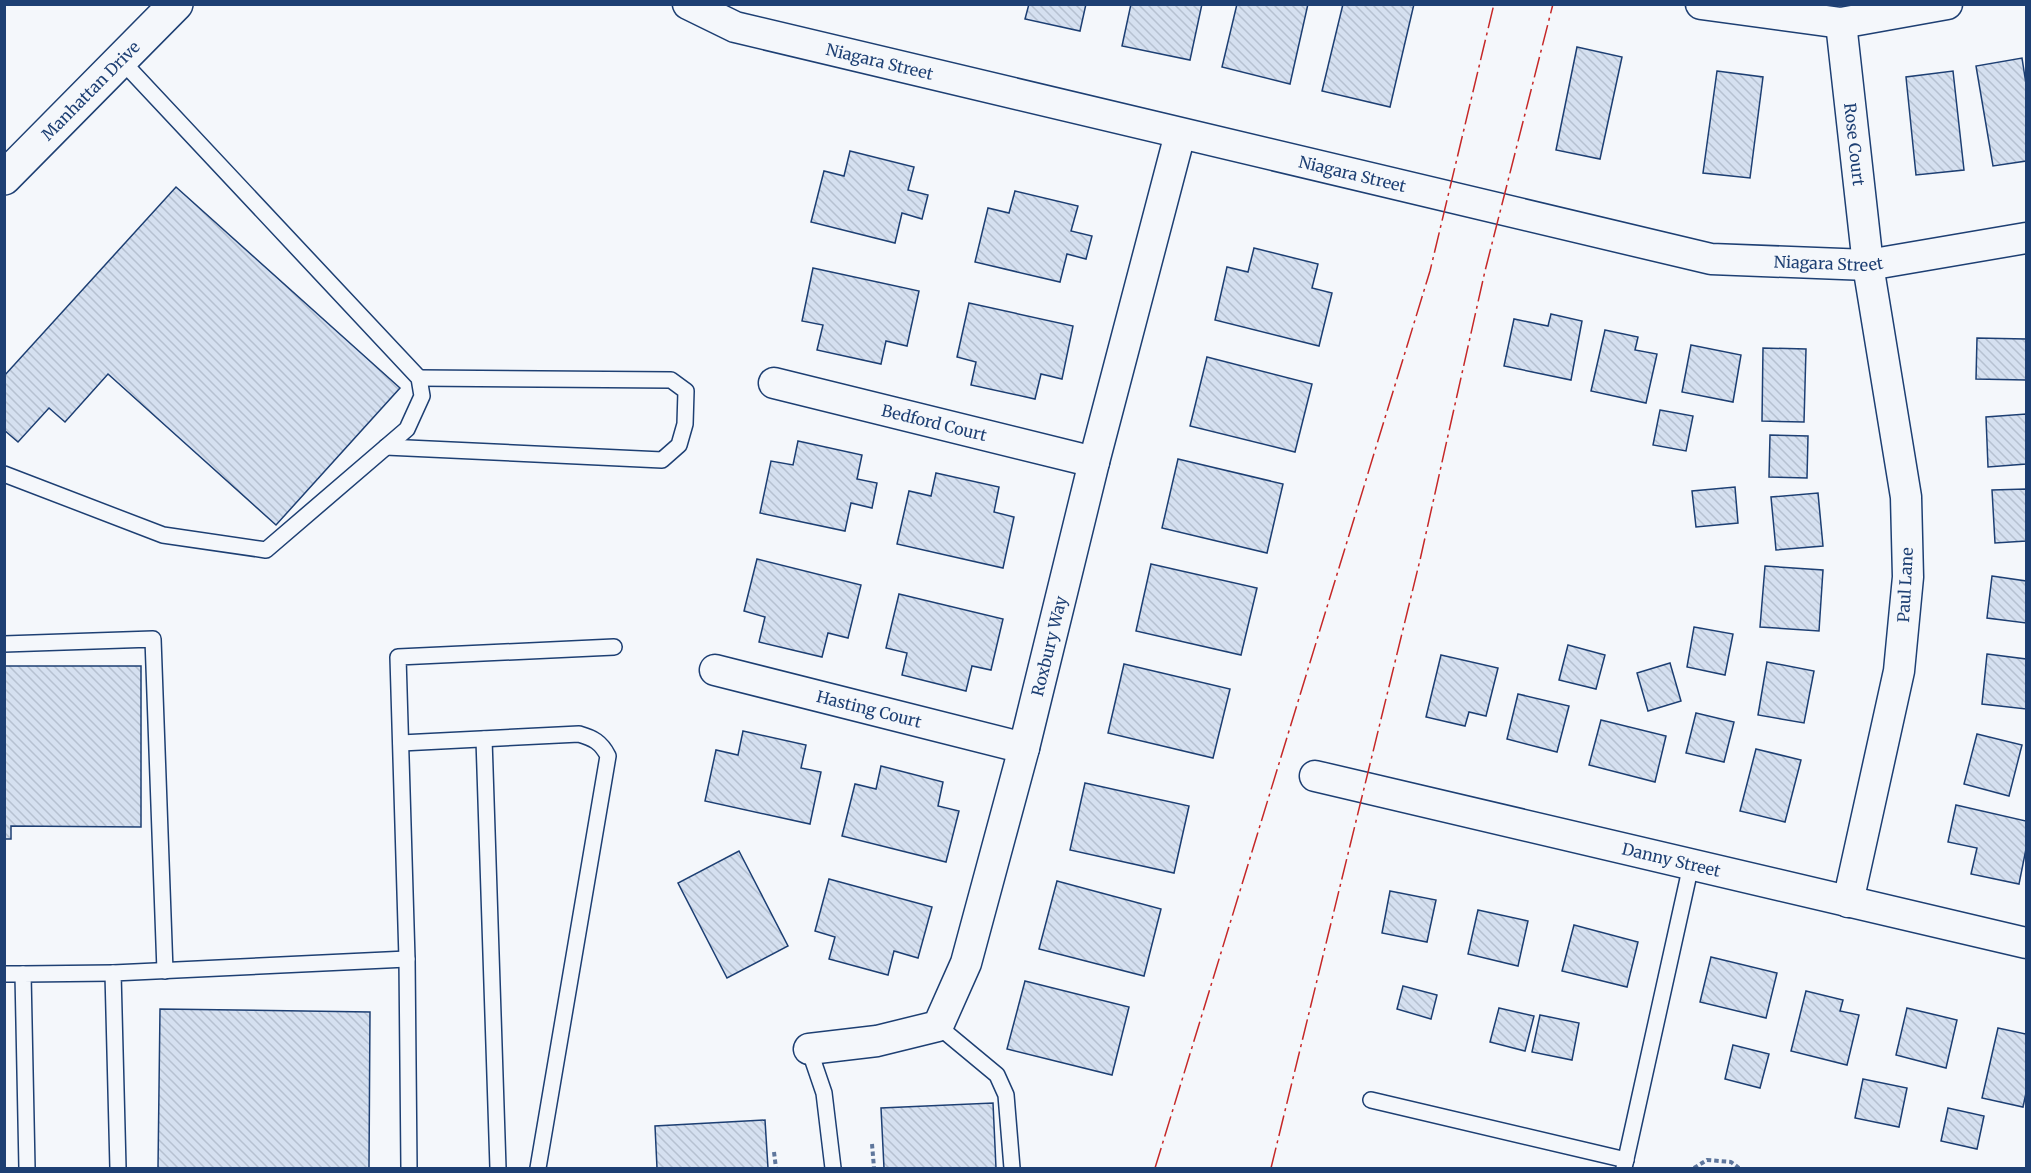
<svg xmlns="http://www.w3.org/2000/svg" width="2031" height="1173" viewBox="0 0 2031 1173" font-family="Merriweather,serif">
<style>
.building{fill:url(#building-back-hatch);stroke:#1d3f73;stroke-width:1.5}
.lines{fill:none;stroke-linecap:round;stroke-linejoin:round}
.lane-casing{stroke:#1d3f73;stroke-width:18}
.street-casing{stroke:#1d3f73;stroke-width:33}
.secondary-casing{stroke:#1d3f73;stroke-width:36}
.path{stroke:#5e769c;stroke-width:4;stroke-dasharray:4.5 3;stroke-linecap:butt}
.lane{stroke:#f4f7fb;stroke-width:15}
.street{stroke:#f4f7fb;stroke-width:30}
.secondary{stroke:#f4f7fb;stroke-width:33}
.power{stroke:#c62828;stroke-width:1.5;stroke-dasharray:21 4.5 3 4.5;stroke-linecap:butt}
.labels{text-anchor:middle;dominant-baseline:central;stroke-width:4.5;stroke-linejoin:round;paint-order:stroke}
.street-label{font-size:16px;fill:#1d3f73;stroke:#f4f7fb}
</style>
<defs>
<pattern id="building-back-hatch" width="6" height="6" patternUnits="userSpaceOnUse" patternTransform="scale(1.5)"><rect width="6" height="6" fill="#d5e0f0"/><path d="M-1 5l2 2M0 0l6 6M5-1l2 2" fill="none" stroke="#b6c1d1"/></pattern>
</defs>
<rect width="100%" height="100%" fill="#f4f7fb"/>
<g class="building">
<polygon points="1029,4 1086,4 1080,31 1025,19"/>
<polygon points="1131,4 1202,4 1190,60 1122,46"/>
<polygon points="1237,4 1308,4 1290,84 1222,67"/>
<polygon points="1343,4 1414,4 1390,107 1322,91"/>
<polygon points="1577,47 1622,57 1600,159 1556,150"/>
<polygon points="2022,58 2026,84 2026,161 1993,166 1976,66"/>
<polygon points="1717,71 1763,77 1750,178 1703,173"/>
<polygon points="1953,71 1964,170 1916,175 1906,77"/>
<polygon points="850,151 914,167 908,190 928,195 922,219 902,213 895,243 811,222 824,171 844,176"/>
<polygon points="176,187 400,388 276,525 108,374 65,422 49,408 18,442 4,430 4,376"/>
<polygon points="1015,191 1078,206 1071,231 1092,236 1086,259 1067,254 1060,282 975,262 988,208 1009,213"/>
<polygon points="1254,248 1318,264 1312,288 1332,293 1319,346 1215,320 1227,267 1248,272"/>
<polygon points="813,268 919,291 907,346 886,341 881,364 817,350 823,325 802,321"/>
<polygon points="969,303 1073,326 1062,379 1041,374 1035,399 971,385 976,362 957,357"/>
<polygon points="1551,314 1582,321 1571,380 1504,366 1514,319 1548,326"/>
<polygon points="1605,330 1638,337 1635,350 1657,354 1646,403 1591,391"/>
<polygon points="1977,338 2026,339 2026,380 1976,379"/>
<polygon points="1691,345 1741,355 1733,402 1682,392"/>
<polygon points="1763,348 1806,349 1804,422 1762,421"/>
<polygon points="1207,357 1312,384 1295,452 1190,426"/>
<polygon points="1660,410 1693,416 1686,451 1653,445"/>
<polygon points="2026,414 2026,464 1988,467 1986,417"/>
<polygon points="1770,435 1808,436 1807,478 1769,477"/>
<polygon points="798,441 862,455 857,479 877,483 872,508 851,503 845,531 760,513 771,461 793,465"/>
<polygon points="1178,459 1283,484 1267,553 1162,528"/>
<polygon points="936,473 999,487 994,512 1014,517 1003,568 897,544 909,491 931,496"/>
<polygon points="1735,487 1738,523 1696,527 1692,491"/>
<polygon points="2026,489 2026,541 1995,543 1992,490"/>
<polygon points="1818,493 1823,546 1776,550 1771,497"/>
<polygon points="757,559 861,585 848,638 828,633 822,657 759,642 765,617 744,611"/>
<polygon points="1151,564 1257,588 1241,655 1136,631"/>
<polygon points="1765,566 1823,570 1819,631 1760,627"/>
<polygon points="1992,576 2026,581 2026,623 1987,618"/>
<polygon points="899,594 1003,619 991,670 972,666 966,691 902,675 907,653 886,648"/>
<polygon points="1694,627 1733,634 1725,675 1687,667"/>
<polygon points="1568,645 1605,655 1596,689 1559,680"/>
<polygon points="1987,654 2026,659 2026,709 1982,704"/>
<polygon points="1441,655 1498,668 1486,716 1469,712 1465,726 1426,717"/>
<polygon points="1767,662 1814,671 1804,723 1758,715"/>
<polygon points="1670,663 1681,701 1648,711 1637,673"/>
<polygon points="1124,664 1230,689 1213,758 1108,733"/>
<polygon points="4,666 141,666 141,827 11,826 11,839 4,839"/>
<polygon points="1518,694 1569,706 1557,752 1507,739"/>
<polygon points="1696,713 1734,722 1724,762 1686,753"/>
<polygon points="1601,720 1666,736 1655,782 1589,765"/>
<polygon points="743,731 806,745 801,768 821,772 810,824 705,801 716,750 738,755"/>
<polygon points="1977,734 2022,745 2009,796 1964,784"/>
<polygon points="1756,749 1801,760 1785,822 1740,811"/>
<polygon points="881,766 943,782 938,806 959,811 946,862 842,836 855,784 876,789"/>
<polygon points="1085,783 1189,806 1174,873 1070,850"/>
<polygon points="1956,805 2026,821 2026,849 2019,884 1971,874 1977,848 1948,842"/>
<polygon points="739,851 788,946 727,978 678,883"/>
<polygon points="829,879 932,907 918,958 894,951 888,975 829,959 835,937 815,931"/>
<polygon points="1057,881 1161,909 1144,976 1039,949"/>
<polygon points="1390,891 1436,900 1427,942 1382,933"/>
<polygon points="1478,910 1528,921 1518,966 1468,954"/>
<polygon points="1574,925 1638,942 1627,987 1562,971"/>
<polygon points="1711,957 1777,973 1766,1018 1700,1002"/>
<polygon points="1025,981 1129,1007 1112,1075 1007,1049"/>
<polygon points="1403,986 1437,995 1431,1019 1397,1009"/>
<polygon points="1806,991 1843,1000 1840,1011 1859,1015 1847,1065 1791,1051"/>
<polygon points="1499,1008 1534,1016 1525,1051 1490,1042"/>
<polygon points="1907,1008 1957,1020 1946,1068 1896,1055"/>
<polygon points="160,1009 370,1012 369,1168 158,1168"/>
<polygon points="1540,1015 1579,1023 1572,1060 1532,1052"/>
<polygon points="1998,1028 2026,1034 2026,1093 2023,1107 1982,1098"/>
<polygon points="1733,1045 1769,1054 1760,1088 1725,1079"/>
<polygon points="1863,1079 1907,1088 1899,1127 1855,1118"/>
<polygon points="993,1103 996,1168 884,1168 881,1108"/>
<polygon points="1948,1108 1984,1116 1977,1149 1941,1141"/>
<polygon points="765,1120 768,1168 657,1168 655,1126"/>
</g>
<g class="lines">
<defs>
<g id="lane">
<polyline points="386,447 662,460 679,445 685,424 686,391 671,380 419,378"/>
<polyline points="4,474 163,535 266,550 407,429 422,396 419,378 121,60"/>
<polyline points="4,644 153,639 165,971"/>
<polyline points="484,739 498,1168"/>
<path d="M401,743l178,-9c14,4 22,8 29,22l-70,412"/>
<polyline points="4,974 23,974"/>
<polyline points="938,1026 997,1075 1006,1095 1012,1168"/>
<polyline points="809,1049 824,1093 833,1168"/>
<polyline points="1371,1100 1626,1160"/>
<polyline points="27,1168 23,974 113,973"/>
<polyline points="118,1168 113,973 407,959"/>
<polyline points="409,1168 407,959 398,657 614,647"/>
<polyline points="1624,1168 1691,865"/>
</g>
<g id="street">
<path id="s1" d="M688,4l47,23 976,232 157,6 158,-27"/>
<polyline points="1701,4 1841,23 1947,4"/>
<path id="s2" d="M1841,23l27,242 38,232 2,80 -9,94 -51,231"/>
<path id="s3" d="M774,383l320,79"/>
<path id="s4" d="M715,670l309,78"/>
<path id="s5" d="M1315,776l711,167"/>
<path id="s6" d="M809,1049l68,-8 61,-15 28,-63 58,-215 70,-286 86,-328"/>
</g>
<g id="secondary">
<path id="s7" d="M4,178l172,-174"/>
</g>
</defs>
<use href="#lane" class="lane-casing"/>
<use href="#street" class="street-casing"/>
<use href="#secondary" class="secondary-casing"/>
<g class="path">
<polyline points="872,1144 874,1168"/>
<polyline points="774,1152 776,1168"/>
<polyline points="1694,1168 1707,1160 1731,1162 1739,1168"/>
</g>
<use href="#lane" class="lane"/>
<use href="#street" class="street"/>
<use href="#secondary" class="secondary"/>
<g class="power">
<polyline points="1155,1168 1430,271 1494,4"/>
<polyline points="1271,1168 1420,560 1485,271 1553,4"/>
</g>
</g>
<g class="labels">
<g class="street-label">
<text stroke="none"><textPath href="#s1" startOffset="201">Niagara Street</textPath></text>
<text stroke="none"><textPath href="#s7" startOffset="123">Manhattan Drive</textPath></text>
<text stroke="none"><textPath href="#s2" startOffset="122">Rose Court</textPath></text>
<text stroke="none"><textPath href="#s1" startOffset="687">Niagara Street</textPath></text>
<text stroke="none"><textPath href="#s1" startOffset="1173">Niagara Street</textPath></text>
<text stroke="none"><textPath href="#s3" startOffset="165">Bedford Court</textPath></text>
<text transform="translate(1905 585) rotate(-87)">Paul Lane</text>
<text stroke="none"><textPath href="#s6" startOffset="528">Roxbury Way</textPath></text>
<text stroke="none"><textPath href="#s4" startOffset="159">Hasting Court</textPath></text>
<text stroke="none"><textPath href="#s5" startOffset="366">Danny Street</textPath></text>
</g>
</g>
<rect width="2031" height="1173" fill="none" stroke="#1d3f73" stroke-width="12"/>
</svg>
